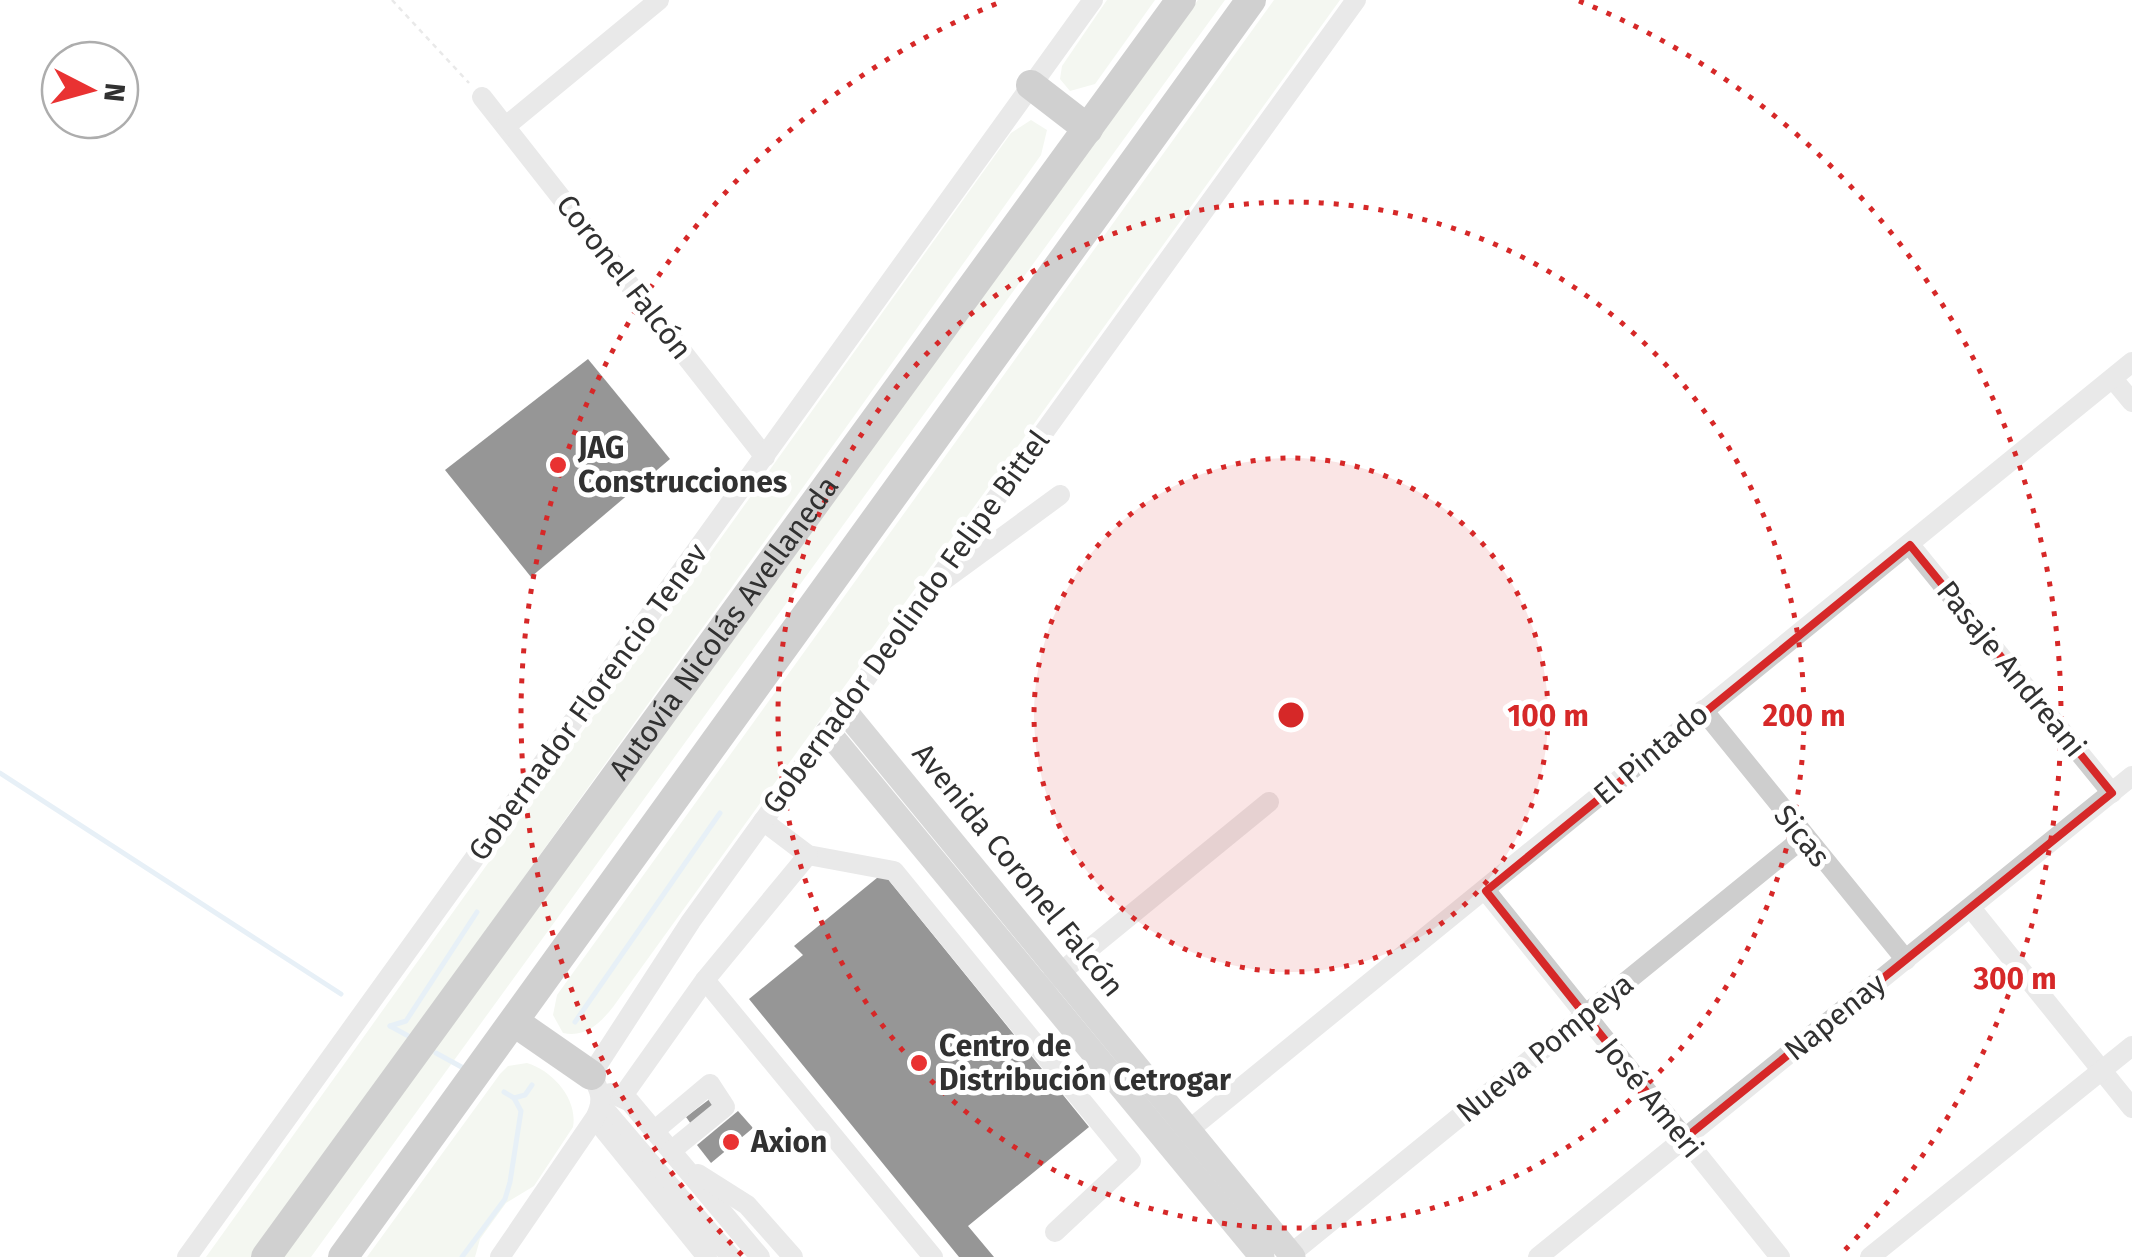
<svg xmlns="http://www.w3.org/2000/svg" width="2132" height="1257" viewBox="0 0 2132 1257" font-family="'Fira Sans',sans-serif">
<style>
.green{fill:#e6eedf}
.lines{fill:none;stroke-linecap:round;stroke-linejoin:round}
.stream{stroke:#cbdeed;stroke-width:5}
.building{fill:#181818}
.path{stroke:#cecece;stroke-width:2.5;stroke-dasharray:5 5;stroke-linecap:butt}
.minor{stroke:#cecece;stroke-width:20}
.major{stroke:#a9a9a9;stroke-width:25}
.highway{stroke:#989898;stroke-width:30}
.marked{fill:none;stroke:#d62828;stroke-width:8;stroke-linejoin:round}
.ring{fill:none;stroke:#d62828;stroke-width:5;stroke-dasharray:5 10}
.poi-dot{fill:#e93232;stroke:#fff;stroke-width:4}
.labels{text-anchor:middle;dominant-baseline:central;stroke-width:10;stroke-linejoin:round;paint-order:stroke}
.street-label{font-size:30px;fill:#313131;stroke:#fff}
.poi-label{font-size:30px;font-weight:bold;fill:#313131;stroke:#fff;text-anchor:start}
.centre{fill:#d62828;stroke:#fff;stroke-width:5}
.ring-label{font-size:30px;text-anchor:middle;font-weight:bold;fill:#d62828;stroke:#fff;stroke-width:10;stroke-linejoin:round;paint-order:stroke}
</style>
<rect width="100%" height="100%" fill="#fff"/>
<g class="green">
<polygon points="1107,0 1155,0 1095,84 1070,91 1060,79 1062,66"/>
<polygon points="1198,0 1225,0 311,1257 282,1257"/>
<path d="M1274,0h66l-727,1007c-13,16 -27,31 -50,26l-10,-18 4,-20z"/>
<polygon points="1031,120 1047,130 1041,155 252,1257 206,1257 1011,133"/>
<path d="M527,1063c26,8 51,36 46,64l-39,59 -28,17 -26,36 -5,18h-108l133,-183 8,-8z"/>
</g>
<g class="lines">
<g class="stream">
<polyline points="0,773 341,994"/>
<polyline points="575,1022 720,813"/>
<polyline points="390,1026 406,1021 477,912"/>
<polyline points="390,1026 412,1038"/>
<polyline points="436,1053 467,1070"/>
<polyline points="514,1098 525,1095 532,1085"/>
<polyline points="462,1257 505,1199 510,1182 521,1111 514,1098 504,1092"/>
</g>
</g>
<g class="building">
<polygon points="588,359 670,459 531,577 445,470"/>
<polygon points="883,873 1089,1127 968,1226 994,1257 959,1257 749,999 803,955 794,946"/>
<polygon points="711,1098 716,1105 691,1124 686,1117"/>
<polygon points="738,1111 753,1128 711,1163 697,1145"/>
</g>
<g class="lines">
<polyline class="path" points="392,0 469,83"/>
<g class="minor">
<polyline points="482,97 765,457"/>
<polyline points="506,126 659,0"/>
<polyline points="2113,379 2132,402"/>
<polyline points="1910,545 2112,793"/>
<polyline points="944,580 1060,495"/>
<polyline points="1703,710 1906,960"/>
<polyline points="763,821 808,855 894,871 1131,1161 1055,1232"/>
<polyline points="1486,891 1780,1257"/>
<polyline points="1971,908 2132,1108"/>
<polyline points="705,980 933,1257"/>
<polyline points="1050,981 1269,802"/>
<polyline points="611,1093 630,1102 760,1257"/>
<polyline points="622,1097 705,980 808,855"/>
<polyline points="601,1105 731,1257"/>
<polyline points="596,1120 707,1257"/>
<polyline points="654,1131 710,1084 725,1107 671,1151"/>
<polyline points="1179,1138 2132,362"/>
<polyline points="698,1174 747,1205 793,1257"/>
<polyline points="187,1257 1093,0"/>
<path d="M500,1257l95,-139c9,-17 6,-27 -4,-43l100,-154 665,-921"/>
<polyline points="1287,1257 1803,838"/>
<polyline points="1538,1257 2132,776"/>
<polyline points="1870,1257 2132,1046"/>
</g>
<g class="major">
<polyline points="844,710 1293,1257"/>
<polyline points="828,732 1262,1257"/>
</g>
<g class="highway">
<polyline points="1031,85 1088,129"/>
<polyline points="516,1023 591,1075"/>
<path id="s1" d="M266,1257l915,-1257"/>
<polyline points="343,1257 1251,0"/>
</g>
</g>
<path d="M0 0H2132V1257H0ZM1910,545l202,248 -428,346 -198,-248z" fill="#fff" fill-opacity=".55" fill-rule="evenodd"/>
<path class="marked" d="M1910,545l202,248 -428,346 -198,-248z"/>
<circle cx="1291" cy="715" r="257" fill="#d62828" fill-opacity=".12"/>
<g class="ring">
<circle cx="1291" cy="715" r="257"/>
<circle cx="1291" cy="715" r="513"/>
<path d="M742 1255A770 770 0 0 1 1003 1M1579 1A770 770 0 0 1 1840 1255"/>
</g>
<g class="poi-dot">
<circle cx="558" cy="465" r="10"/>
<circle cx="919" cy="1063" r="10"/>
<circle cx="731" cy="1142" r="10"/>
</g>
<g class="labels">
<g class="street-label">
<text transform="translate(624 277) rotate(52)">Coronel Falcón</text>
<text transform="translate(906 622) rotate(-54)">Gobernador Deolindo Felipe Bittel</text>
<text stroke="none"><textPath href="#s1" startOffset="778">Autovía Nicolás Avellaneda</textPath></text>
<text transform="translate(2011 669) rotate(51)">Pasaje Andreani</text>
<text transform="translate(588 702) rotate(-54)">Gobernador Florencio Tenev</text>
<text transform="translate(1651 754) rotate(-40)">El Pintado</text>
<text transform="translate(1802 836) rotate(51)">Sicas</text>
<text transform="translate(1018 870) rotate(51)">Avenida Coronel Falcón</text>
<text transform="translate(1835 1017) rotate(-39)">Napenay</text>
<text transform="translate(1545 1048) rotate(-39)">Nueva Pompeya</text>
<text transform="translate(1651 1098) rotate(51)">José Ameri</text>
</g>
<g class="poi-label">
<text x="578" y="448">JAG<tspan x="578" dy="34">Construcciones</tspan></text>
<text x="939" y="1046">Centro de<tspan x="939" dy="34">Distribución Cetrogar</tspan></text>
<text x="751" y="1142">Axion</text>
</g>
</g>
<circle cx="1291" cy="715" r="15" class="centre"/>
<g class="ring-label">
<text x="1548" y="726">100 m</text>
<text x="1804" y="726">200 m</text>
<text x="2015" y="989">300 m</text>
</g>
<g transform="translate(90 90) rotate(96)"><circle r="48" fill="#ffffff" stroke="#adadad" stroke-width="2.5"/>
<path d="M0-8L18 38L0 25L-18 38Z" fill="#e93232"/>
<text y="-15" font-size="28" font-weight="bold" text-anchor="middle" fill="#313131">N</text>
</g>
</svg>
